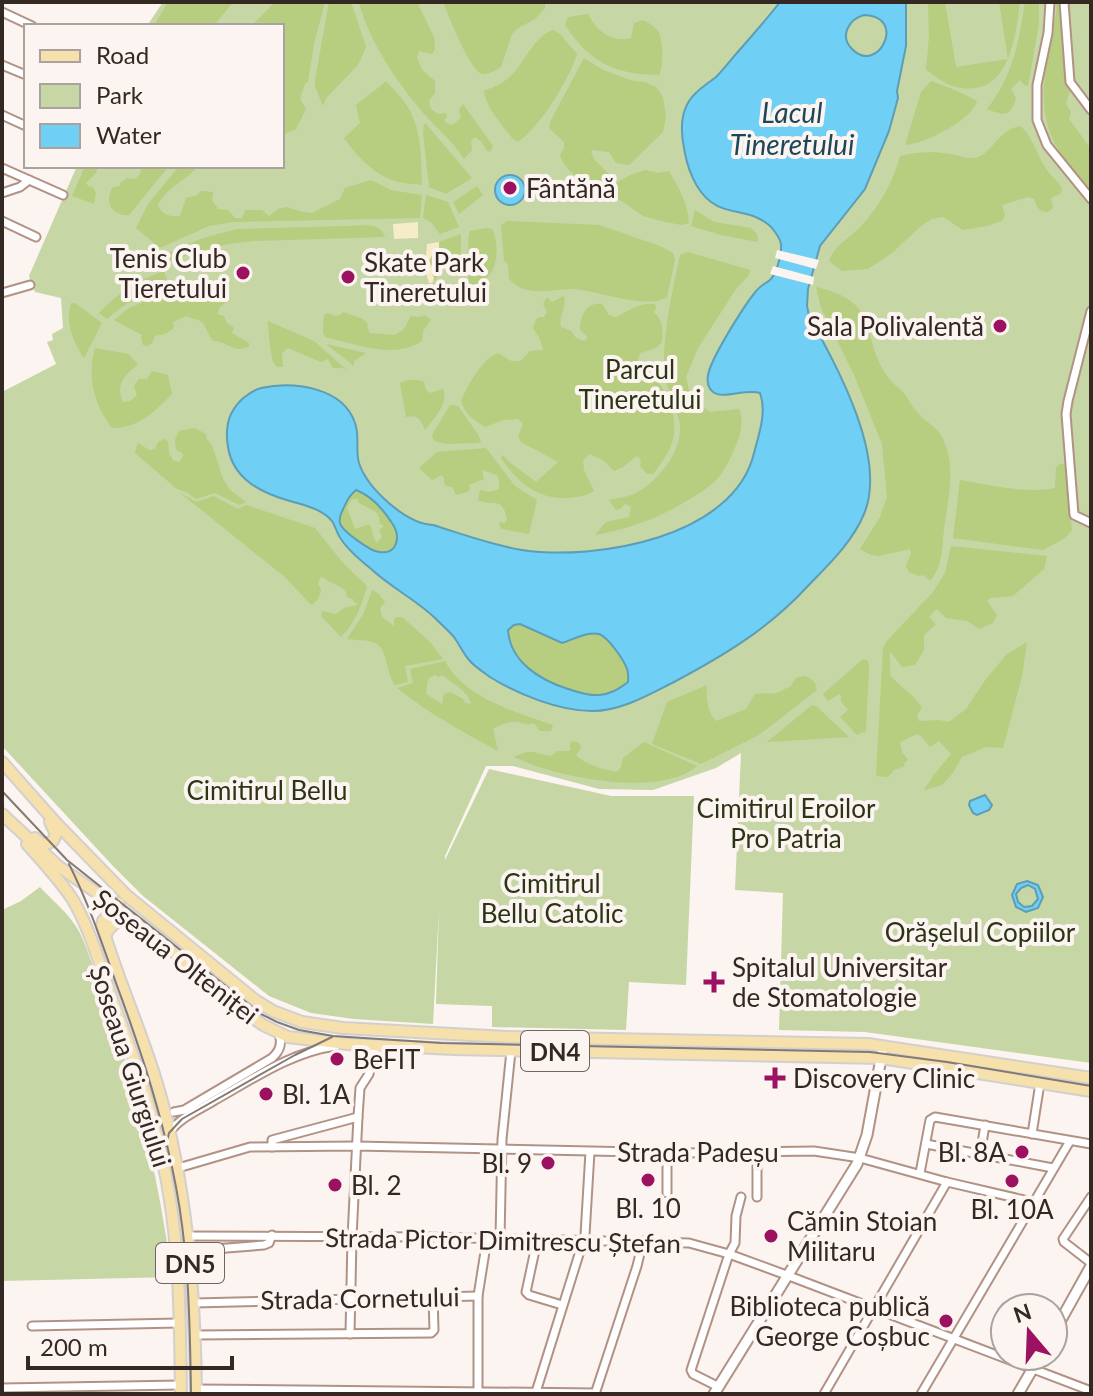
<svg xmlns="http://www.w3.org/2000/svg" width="1093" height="1396" viewBox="0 0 1093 1396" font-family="Lato,sans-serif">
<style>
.green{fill:#c6d6a4}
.forest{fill:#b7cd7f;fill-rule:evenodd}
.sand{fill:#f6ecc7}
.water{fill:#6fcff5;stroke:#5d9db6;stroke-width:2;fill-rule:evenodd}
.pier{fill:#fbf4f1}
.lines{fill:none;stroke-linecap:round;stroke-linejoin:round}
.street-casing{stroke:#b29285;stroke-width:11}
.secondary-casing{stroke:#b29285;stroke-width:13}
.primary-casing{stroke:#d2d0ce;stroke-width:14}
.street{stroke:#fff;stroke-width:7}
.secondary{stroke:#fff;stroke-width:9}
.primary{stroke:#f6e0ac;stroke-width:10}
.tram{stroke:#847a75;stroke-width:2}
.poi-dot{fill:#9d1260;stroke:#fbf4f1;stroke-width:3}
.labels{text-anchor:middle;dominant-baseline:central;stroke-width:8;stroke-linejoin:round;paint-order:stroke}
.shield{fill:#fbf4f1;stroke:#706560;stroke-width:2}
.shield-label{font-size:24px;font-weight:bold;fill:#342822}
.poi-label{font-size:26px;fill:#342822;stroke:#fbf4f1;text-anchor:start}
.park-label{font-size:26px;fill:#2c3513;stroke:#fbf4f1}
.street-label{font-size:26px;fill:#342822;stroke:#fbf4f1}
.water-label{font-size:28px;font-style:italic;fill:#1d4757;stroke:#fbf4f1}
</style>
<rect width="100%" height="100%" fill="#fbf4f1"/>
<g class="green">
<polygon points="163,2 1091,2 1091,1063 865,1032 779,1030 783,893 735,890 741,753 716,768 653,790 599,789 513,766 486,766 445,856 445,860 489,769 611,796 694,796 686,985 629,982 626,1030 492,1027 492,1006 436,1004 439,909 433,1024 354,1019 311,1013 269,996 143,896 113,866 2,746 2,392 56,364 47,342 53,340 52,334 63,328 61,298 35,292 29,276 77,166 282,166 282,26 147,26"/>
<path d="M40,887c12,13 28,26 37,41 9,14 18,46 25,63 35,93 57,188 70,286l-170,4v-371l19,-9z"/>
</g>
<g class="forest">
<polygon points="168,2 233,2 214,26 154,26"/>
<polygon points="275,2 325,2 314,44 308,82 305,84 300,99 306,109 296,129 282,135 282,26 251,26"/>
<polygon points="329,2 351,2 366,47 358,65 326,98 323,106 315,86 315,80"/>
<path d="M359,2h58l17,35 1,12 -3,5 -13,-3 -2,6 5,13 13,11v12l-6,8 2,8 7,5 8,-1 1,4 -3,3 4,4 5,1 8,-8 -2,-7 4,-6 30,42 -3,6 -4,-2 -4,-8 -7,-5 -4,3 1,10 -8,9c-10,-16 -25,-29 -38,-43 -26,-29 -58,-76 -67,-114z"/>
<path d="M443,2h102v6l-10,11 -17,9 -6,6 -11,33c-5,3 -12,8 -18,7 -13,-2 -34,-58 -40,-72z"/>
<path d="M928,2h17l11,65 52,-8 -9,-57h21c-5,38 -12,100 -67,84 -10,-3 -19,-11 -27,-16l3,-34z"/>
<path d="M1025,2h14v22l-11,62 -4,-1 -4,-5 -9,9 5,9c-6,21 -13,17 -29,11 26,-33 32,-67 38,-107z"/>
<path d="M1056,2h4l6,82 4,6 -4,14 5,8 -2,7 22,30v42c-10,-13 -22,-25 -31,-39 -28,-42 -13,-92 -4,-138z"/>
<path d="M588,14c9,17 23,29 43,24l3,-15 9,-3c6,3 13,7 16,13 4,10 5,33 0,42 -43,0 -70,-13 -94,-50l3,-8z"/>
<path d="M553,30l7,4 17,20c-8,26 -37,73 -59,88l-5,-3c-11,-14 -27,-31 -29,-48 6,-3 14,-5 19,-9 20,-12 29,-46 50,-52z"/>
<path d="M584,58l19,12 30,11 12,1 11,5 7,10 3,20 -3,15 -34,33 -13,-2 -7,-11 -17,-2 -1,2 3,7 15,15 -2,6c-21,6 -40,-5 -47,-25l4,-7v-6l-15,-14 1,-6z"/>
<path d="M386,81c8,9 18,18 24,30 12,22 11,49 12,74 -10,-1 -23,-2 -33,-6 -18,-8 -34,-25 -45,-41l16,-15 -4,-18c10,-9 21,-15 30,-24z"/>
<path d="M931,81c8,2 38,15 46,20 -5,19 -53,43 -72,44l16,-53z"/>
<polygon points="424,124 426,124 472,178 446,194 429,187 423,133"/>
<path d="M1020,126c13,10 17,30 27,44 5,8 12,10 15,20l-2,4 -9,4 2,10 -5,4c-9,0 -11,-5 -14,-13l-6,-2 -26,8 3,11 -3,5 -15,5 -24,4 -20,-13 -11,2 -11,7 -29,27 -24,16 -26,2 -13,-10c4,-15 24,-25 34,-37 17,-19 31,-44 37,-68 14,-4 34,-5 50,-2 8,1 16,5 24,4 18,-3 23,-28 46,-32z"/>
<polygon points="85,166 98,166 96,173 86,183 88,186 93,187 96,194 94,204 72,196"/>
<path d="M142,166h27l-40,49c-18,1 -25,-14 -16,-28l7,-1v-3l7,-5 8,1 5,-5z"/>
<path d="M179,166h20c-12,13 -37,25 -41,40 5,9 12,11 22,10l6,-18 10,-2 5,-5 12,1 -1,8 6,9 10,1 7,8h7l3,-8h17l7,6 9,-7 8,-2 17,5 9,1 28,-14 5,-11 26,-8 20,10 31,5 -2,23 -187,4 -24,4 -49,22 -24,-20 12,-24z"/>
<path d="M645,170l13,3 11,-2c10,18 19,32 20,52l-7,2 -17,-3 -22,-6 -23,-16 -16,-4v-6l26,-15z"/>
<polygon points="477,186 483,195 459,214 453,202"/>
<polygon points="426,195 448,202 459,227 440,234 431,222 423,218"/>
<polygon points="695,210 714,222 751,228 757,234 758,242 721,235 691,226"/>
<path d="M507,221l92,4 61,21 13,7 2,7 -8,37c-18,13 -70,-6 -93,-8 -17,0 -33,5 -50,0 -5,-1 -11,-6 -15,-10l-1,-14 -4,-5 -3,-35z"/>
<path d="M347,226c15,0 33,-5 38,11l-131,4 -26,3 -59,17 -3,-7 37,-16 34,-9z"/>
<path d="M486,228l6,1c6,12 7,35 -3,46 -5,6 -10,5 -14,13l-5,-4 -2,-6c5,-15 -3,-31 2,-47z"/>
<polygon points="461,234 461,263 454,261 450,254 447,252 435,281 431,274 429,261 433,253 439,250 439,242"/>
<path d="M688,252l62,18 -1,5 -13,14 -38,59 -12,29 5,22 -17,9c-3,-12 -9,-25 -10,-38 -1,-38 8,-77 16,-115z"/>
<path d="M164,271l5,15c-23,7 -44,16 -62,33l-8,-6c19,-20 39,-33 65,-42z"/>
<path d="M816,287c66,15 43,47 71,89 4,6 7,8 13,13 7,6 11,17 18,24 6,8 16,12 22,21 18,29 8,64 4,95 -2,19 -1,37 -14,52l-6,-6 -5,1 -10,-4 -3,-6 5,-13 -1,-4 -31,7 -8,-1 -11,-6 20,-32 7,-20 -5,-53 -28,-69 -33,-67z"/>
<path d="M172,290l10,7 45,4 -7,6 -3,7 7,2 3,7 7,5 -2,5 17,10v3c-15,9 -21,-5 -36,-5 -4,-5 -8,-16 -11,-19 -5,-4 -10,-2 -15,-6l-14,6 1,6 -9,6 -10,2 -3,7 -5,3 -4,-1 -2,-7 1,-3 -28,-15 15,-12z"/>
<path d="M564,296c3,11 -6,21 -3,31l10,4 5,7 8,3 4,-4 -8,-7c0,-14 6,-28 22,-26l7,11 7,2c12,-6 25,-15 39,-13l1,4 -2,4c9,10 9,16 8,30l-6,6 -16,5 -3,10 -3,2c7,5 16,9 22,15 6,5 10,15 13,22 12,31 3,48 -16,72h-6l-7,-8 1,-6 -4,-4 -14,11 -9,4 -10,-10 -14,-7 -7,6 1,10 10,21c-10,6 -20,7 -31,7 -29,-1 -46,-17 -62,-40l2,-3 5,6 28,21 22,-20 -37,-20 -3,-5 5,-13 -5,-5 -15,1 -18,7c-11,-7 -21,-13 -24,-27 9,-17 19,-39 37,-47l13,8h9l10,-10 13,-1 -3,-11 -7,-11c3,-8 2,-11 11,-11l3,-5 -4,-8 4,-7 5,5z"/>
<path d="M71,303h4l27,20 -18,35c-11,-16 -19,-36 -13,-55z"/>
<path d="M343,312l20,7 5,5 -1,4 3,5 25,2 9,-6 7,-13 8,1 6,-2 6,5 -8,11 -1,10c-29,19 -66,3 -97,-4l-2,-4 1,-18 4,-2 7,3 5,-1z"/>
<path d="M268,321l46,20 33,29 -4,-2h-10l-5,-9 -7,3 -33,-14 -6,5 1,14h-5c-2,-1 -4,-3 -5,-5 -1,-2 -6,-38 -5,-41z"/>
<polygon points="326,344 366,353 354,361 354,366"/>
<path d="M95,348l33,6 10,10c-13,12 -23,19 -15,38l7,-1 7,-6 -3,-9 5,-7h8l5,-8 16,4 4,19c-18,18 -33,34 -60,34 -18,-23 -25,-52 -17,-80z"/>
<path d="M408,380h10l6,2 2,8 4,3 13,-4c6,15 -9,29 -18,41 -4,-11 -8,-16 -19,-13l-6,-34z"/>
<path d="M698,403l12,9 29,-3c5,12 2,25 -3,36 -5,12 -10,23 -18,33 -8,9 -20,16 -30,22 -29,18 -59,29 -93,35l11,-13 23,-5 2,-10 -6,-3 -5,5 -4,1 -7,-10c8,-2 18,-3 25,-6 26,-12 56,-52 43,-80z"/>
<polygon points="450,405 458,406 479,436 481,442 477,443 446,444 434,441 432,435"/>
<polygon points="195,428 206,434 207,440 212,445 223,479 230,490 246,502 239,505 215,493 196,499 186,492 177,489 135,453 138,443 149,450 155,449 158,442 165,439 168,441 169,453 173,460 179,462 183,456 182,453 176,450 175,439 179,431"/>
<path d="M486,448l29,38 22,14 -8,34 -28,-5 -2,-7 6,1 2,-4c-5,-25 -15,-11 -29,-19l2,-10 10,2 9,-3v-9l-2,-5 -15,-5 2,9 -15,6 1,4 -3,3 -11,3 -4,-8 -6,-1 -2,-3v-4l-2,-4 -10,5 -13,-12 18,-16z"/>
<path d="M1059,464h7l6,66 -7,8 -22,12 -90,-12 7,-58c31,5 63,14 95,8l1,-20z"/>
<path d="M356,490c16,7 27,19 36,33 9,13 6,32 -13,29 -9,-1 -37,-21 -39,-29 -2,-6 3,-13 5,-18 3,-7 5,-10 11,-15zM352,499h6v3c5,4 18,8 20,13 2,3 1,6 2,9l4,2 -5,4 3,7 -5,6c-6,-6 -3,-13 -8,-19l-14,5 -8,-21z"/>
<path d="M179,492l17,10 18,-6 24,13 8,-4 69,23 29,36 23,22c-5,19 -12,37 -26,51l-20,-21 1,-5 14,3 8,-6 13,-3v-2h-3l-1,-4 -6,-2c0,-12 -15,-11 -24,-20l-3,1 -2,6 3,5c-1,8 -3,12 -10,16l-25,-27z"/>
<path d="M951,546l96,10 -3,13 -31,27 -22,2 -4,3 10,14 -4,8 -14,6 -12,-8 -21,-3 -9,-9 -8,8 7,7 -12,11v15l-9,15 -13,2 -12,-16v24c10,12 23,19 32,32l-5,9 2,5 20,-1 10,2 17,-13 20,-30 21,-25 20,-12 -5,34 -19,72 -17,-1 -24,10 -10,17 -10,11 -18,5 9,-14 18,-22 -12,-13 -9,6 -8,-10 -5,-3 -17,8 2,10 6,8 -4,4 1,2 -11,4 -6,7 -12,-1 7,-128 3,-6 47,-50 12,-19z"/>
<path d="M372,590l7,4 6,8 -5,6 2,9 12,9v-7l3,-2h5l28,25 13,17 -38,7 3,16 -13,3c-9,-11 -7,-36 -20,-42 -7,-4 -20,-2 -28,-4l17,-26z"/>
<path d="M520,624l42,19c11,-3 25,-12 37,-9 9,3 25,26 28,35 2,5 1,7 1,13 -9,7 -17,12 -29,13 -11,1 -21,-3 -31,-6 -28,-9 -58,-27 -60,-59l6,-5z"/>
<polygon points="863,659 868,661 869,666 866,731 857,735 840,717 848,710 841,701 841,696 839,694 828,701 823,694"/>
<path d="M445,661c18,36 72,52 108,64l-2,6h-11l-6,-8c-8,3 -9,0 -17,-1 -8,-1 -18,3 -24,7l5,22c-35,-19 -70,-38 -101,-63l16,-5 -3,-14zM435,675l3,2 5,-2c10,10 24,14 28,29l-6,-1 -2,-4 -13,-7 -6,2 -2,10 -16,-10 2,-15z"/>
<path d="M804,676c8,2 12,5 13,14l-58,45 -58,29 -49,-20 15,-42 40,-17c-1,13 0,27 9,36l30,-12 9,-15c8,-2 14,1 21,-1 6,-1 8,-5 14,-6l6,-9z"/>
<polygon points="812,705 816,706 849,737 767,742"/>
<path d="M572,741l7,2 2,5 -5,7c7,9 29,15 41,17l4,-5 2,-9 21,-16 53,24c-32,28 -110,15 -148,4 -12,-3 -24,-8 -35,-13 17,-9 20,-4 37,-1l7,-5h12v-7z"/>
</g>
<g class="sand">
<polygon points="418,222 418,238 394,239 393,224"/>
<polygon points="439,242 439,249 433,253 429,261 433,269 432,274 434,278 432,283 429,283 425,269 426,262 422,260 422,257 426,255 427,244"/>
</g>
<g class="water">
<path d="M780,2h126v44l-9,45 1,7 -9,33 -24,58 -45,57 -12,43 -1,17 2,10c27,49 79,141 55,198 -12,29 -37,52 -58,74 -38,41 -83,68 -132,94 -26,13 -53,29 -82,29 -33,0 -75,-17 -102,-34 -7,-5 -16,-11 -21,-17 -6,-7 -10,-16 -15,-23 -6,-7 -13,-13 -19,-19 -20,-19 -45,-31 -65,-50 -10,-8 -22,-18 -29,-29 -4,-5 -5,-12 -9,-18 -10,-12 -28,-16 -42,-20 -29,-8 -57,-22 -62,-54 -2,-12 -2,-22 3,-33 6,-12 17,-22 30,-26 32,-7 82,-1 94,35 5,13 0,27 4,40 8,25 47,61 74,62 29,9 59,20 89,25 73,11 212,-12 232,-97 5,-19 13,-41 6,-60 -14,-5 -37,7 -47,-1 -5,-4 -6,-11 -5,-17 3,-17 37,-71 49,-85 4,-5 10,-7 14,-11 6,-7 11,-26 10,-35 -1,-6 -5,-11 -9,-16 -20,-20 -42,-12 -61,-26 -16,-12 -24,-35 -27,-54 -3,-15 -4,-33 5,-47 7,-11 17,-16 27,-24 7,-7 14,-16 20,-23 15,-17 30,-34 44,-52zM864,15c44,1 14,61 -12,34 -13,-13 -3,-30 12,-34zM356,490c16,6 27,19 36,33 9,13 6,32 -13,29 -9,-1 -37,-21 -39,-29 -2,-6 3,-13 5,-18 3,-7 5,-10 11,-15zM520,624l42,19c11,-3 25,-12 37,-9 9,3 25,26 28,35 2,5 1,7 1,13 -9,7 -17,12 -29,13 -11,1 -21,-3 -31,-6 -28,-9 -58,-27 -60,-59l6,-5z"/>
<circle cx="510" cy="190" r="15"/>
<polygon points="985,795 992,805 989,810 977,815 973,813 969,805 970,801"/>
<path d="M1027,881l11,4 5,12 -5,11 -12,4 -10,-5 -4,-12 5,-11zM1028,885l7,4 3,10 -6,7 -8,1 -6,-5 -2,-8 5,-6z"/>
</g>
<g class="pier">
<polygon points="777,250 819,260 816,269 775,258"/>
<polygon points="773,266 814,277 813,285 770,274"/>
</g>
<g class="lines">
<defs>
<g id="street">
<polyline points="1050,2 1048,33 1037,85 1037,120 1047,145 1091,199"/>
<polyline points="1064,2 1070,82 1091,110"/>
<polyline points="2,12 32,26"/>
<polyline points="2,65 26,75"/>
<polyline points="2,115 26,126"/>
<polyline points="2,168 63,195"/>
<polyline points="2,193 20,187 29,180"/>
<polyline points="2,221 36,237"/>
<polyline points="2,293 30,285"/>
<polyline points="1091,311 1068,401 1066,414 1074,515 1091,523"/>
<path d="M174,1112l10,-2 88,-52c8,-7 11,-16 6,-26"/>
<path d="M169,1133c11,-16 30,-23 46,-33 38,-21 76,-48 121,-54"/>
<polyline points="1032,1134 1040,1083"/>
<polyline points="926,1144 1053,1168"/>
<polyline points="272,1147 272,1140 358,1117"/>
<polyline points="667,1153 667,1193"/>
<polyline points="980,1155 985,1125"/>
<polyline points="178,1168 250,1147 356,1146 686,1153 814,1151 860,1158 947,1182 1033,1202"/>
<polyline points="920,1173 930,1120 935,1117 1091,1144"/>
<polyline points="757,1197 757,1153"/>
<polyline points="1091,1197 1063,1239 1064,1242 1091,1263"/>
<polyline points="187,1236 428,1237 689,1243 729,1254 789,1276 1091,1391"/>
<polyline points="500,1239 502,1139 511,1051"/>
<polyline points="537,1241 526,1292 529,1295 562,1305"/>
<polyline points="189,1251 264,1245 269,1243 272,1235"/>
<polyline points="194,1303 478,1296"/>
<polyline points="32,1326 179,1323"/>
<polyline points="350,1334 352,1237 358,1117 360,1088 369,1074 374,1052 373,1046"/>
<polyline points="195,1335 431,1333 434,1330 433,1296"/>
<polyline points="719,1387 693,1374 691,1370 729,1254 735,1243 736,1216 741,1197"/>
<polyline points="2,1388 181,1385"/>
<polyline points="196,1389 596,1393"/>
<polyline points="478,1391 478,1296 487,1239"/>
<polyline points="536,1392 585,1235 590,1152"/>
<polyline points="595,1394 637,1266 643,1241"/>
<polyline points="824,1394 947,1182"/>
<polyline points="921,1394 1070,1141"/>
</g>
<g id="secondary">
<polyline points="1053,1334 1091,1266"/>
<polyline points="714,1394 857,1164 867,1135 882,1053"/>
<polyline points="1018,1394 1040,1356"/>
</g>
<g id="primary">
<polyline points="2,762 57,824 126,895 255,1000 273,1011 302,1022 343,1028 507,1037 868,1044 1091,1078"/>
<polyline points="2,814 58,866 116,906 155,936 246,1013 263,1025 288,1037 347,1044 454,1049 881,1058 1091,1091"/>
<polyline points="35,838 43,845 53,841 56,834 50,822"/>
<path d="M27,844c16,18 33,36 46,56 18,31 28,69 40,102 25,64 47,130 57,198 10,64 10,130 11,194"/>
<path d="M119,903l-16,18 -1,5c16,55 40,106 56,161 29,100 37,203 38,307"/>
<path d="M105,936c6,-12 13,-16 26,-18"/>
</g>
</defs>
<use href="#street" class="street-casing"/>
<use href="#secondary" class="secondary-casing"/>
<use href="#primary" class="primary-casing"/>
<use href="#street" class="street"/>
<use href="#secondary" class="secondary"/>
<use href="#primary" class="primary"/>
<g class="tram">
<polyline points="2,791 67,860 261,1014 277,1022 299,1030 333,1036 441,1043 870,1052 947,1062 1091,1086"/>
<path d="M69,864c19,38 33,79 47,119 25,67 47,134 60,204 13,68 14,139 15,207"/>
<polyline points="166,1146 169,1133 182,1119 295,1055 332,1037"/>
</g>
</g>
<g class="poi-dot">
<circle cx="510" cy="188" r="8"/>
<circle cx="243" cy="273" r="8"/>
<circle cx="348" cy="277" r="8"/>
<circle cx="1000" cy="326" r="8"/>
<path d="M710 970h8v8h8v8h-8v8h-8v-8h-8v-8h8z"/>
<circle cx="337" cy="1059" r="8"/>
<path d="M771 1066h8v8h8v8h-8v8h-8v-8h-8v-8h8z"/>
<circle cx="266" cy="1094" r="8"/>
<circle cx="1022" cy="1152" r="8"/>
<circle cx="548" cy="1163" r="8"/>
<circle cx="648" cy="1180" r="8"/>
<circle cx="1012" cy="1181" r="8"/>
<circle cx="335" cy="1185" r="8"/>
<circle cx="771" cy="1236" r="8"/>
<circle cx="946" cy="1321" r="8"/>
</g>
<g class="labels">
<g class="shield">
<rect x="521" y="1031" width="68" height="40" rx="6"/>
<rect x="156" y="1243" width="68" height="40" rx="6"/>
</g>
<g class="shield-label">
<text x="555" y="1051">DN4</text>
<text x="190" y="1263">DN5</text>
</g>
<g class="poi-label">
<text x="526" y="188">Fântănă</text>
<text x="227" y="258" text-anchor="end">Tenis Club<tspan x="227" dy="30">Tieretului</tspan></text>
<text x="364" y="262">Skate Park<tspan x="364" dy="30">Tineretului</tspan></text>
<text x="984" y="326" text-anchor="end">Sala Polivalentă</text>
<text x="732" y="967">Spitalul Universitar<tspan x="732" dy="30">de Stomatologie</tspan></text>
<text x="353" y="1059">BeFIT</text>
<text x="793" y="1078">Discovery Clinic</text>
<text x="282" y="1094">Bl. 1A</text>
<text x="1006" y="1152" text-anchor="end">Bl. 8A</text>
<text x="532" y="1163" text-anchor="end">Bl. 9</text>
<text x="351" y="1185">Bl. 2</text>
<text x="648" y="1208" text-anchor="middle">Bl. 10</text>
<text x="1012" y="1209" text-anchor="middle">Bl. 10A</text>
<text x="787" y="1221">Cămin Stoian<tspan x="787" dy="30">Militaru</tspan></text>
<text x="930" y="1306" text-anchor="end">Biblioteca publică<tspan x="930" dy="30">George Coșbuc</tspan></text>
</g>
<g class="park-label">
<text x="640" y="369">Parcul<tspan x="640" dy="30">Tineretului</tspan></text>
<text x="267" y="790">Cimitirul Bellu</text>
<text x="786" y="808">Cimitirul Eroilor<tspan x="786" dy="30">Pro Patria</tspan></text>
<text x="552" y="883">Cimitirul<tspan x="552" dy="30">Bellu Catolic</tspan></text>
<text x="980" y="932">Orășelul Copiilor</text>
</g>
<g class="street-label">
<text transform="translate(176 956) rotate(38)">Șoseaua Olteniței</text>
<text transform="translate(131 1066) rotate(72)">Șoseaua Giurgiului</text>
<text x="698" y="1152">Strada Padeșu</text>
<text transform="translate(503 1240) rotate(1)">Strada Pictor Dimitrescu Ștefan</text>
<text transform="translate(360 1298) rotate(-1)">Strada Cornetului</text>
</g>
<g class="water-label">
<text x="792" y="112">Lacul<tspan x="792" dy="32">Tineretului</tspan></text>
</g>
</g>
<rect width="1093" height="1396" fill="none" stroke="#342822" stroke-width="8"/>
<rect x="24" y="24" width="260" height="144" fill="#fbf4f1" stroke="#aba29e" stroke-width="2"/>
<rect x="40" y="50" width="40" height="12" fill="#f6e0ac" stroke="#aba29e" stroke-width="2"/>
<text x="96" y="64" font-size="24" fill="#342822">Road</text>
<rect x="40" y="84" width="40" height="24" fill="#c6d6a4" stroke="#aba29e" stroke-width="2"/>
<text x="96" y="104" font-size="24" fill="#342822">Park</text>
<rect x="40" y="124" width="40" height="24" fill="#6fcff5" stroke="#aba29e" stroke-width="2"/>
<text x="96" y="144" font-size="24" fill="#342822">Water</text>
<g transform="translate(1029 1332) rotate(341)"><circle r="38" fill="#fbf4f1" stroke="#aba29e" stroke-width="2"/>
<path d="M0-6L14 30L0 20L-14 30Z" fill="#9d1260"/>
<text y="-12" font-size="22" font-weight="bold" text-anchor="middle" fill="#342822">N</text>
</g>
<path d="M28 1356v12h204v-12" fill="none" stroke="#342822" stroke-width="4"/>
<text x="40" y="1356" font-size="24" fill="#342822" stroke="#fbf4f1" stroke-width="6" paint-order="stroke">200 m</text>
</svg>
